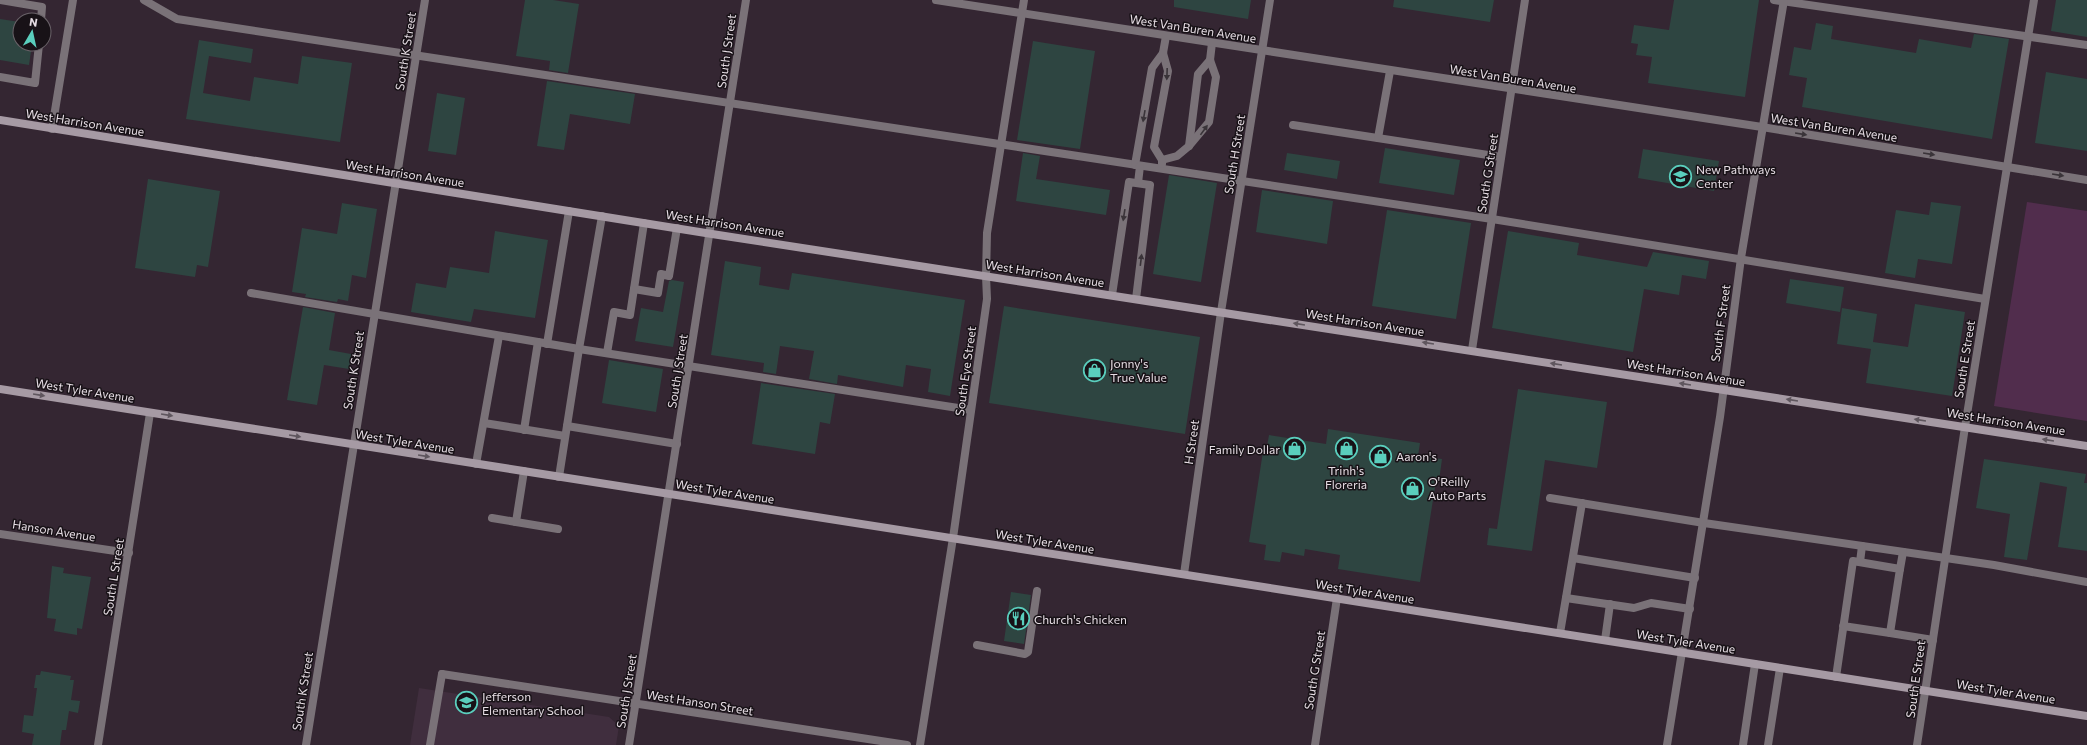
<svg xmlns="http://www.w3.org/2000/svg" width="2087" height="745" viewBox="0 0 2087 745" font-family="Commissioner,sans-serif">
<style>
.built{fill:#402e3e}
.green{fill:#512d4d}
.building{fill:#2e4541}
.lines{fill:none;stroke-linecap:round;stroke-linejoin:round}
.service{stroke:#7a7278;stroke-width:8}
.minor{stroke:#7a7278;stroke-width:8}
.tertiary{stroke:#7a7278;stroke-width:8}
.secondary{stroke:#a69aa4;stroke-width:8}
.oneway{fill:#3a3439}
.oneway2{fill:#5f565e}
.labels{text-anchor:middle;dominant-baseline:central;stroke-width:3;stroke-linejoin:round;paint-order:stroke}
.street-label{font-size:12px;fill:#e6dde4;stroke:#181217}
.poi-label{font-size:12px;fill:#e6dde4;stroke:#181217;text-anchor:start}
</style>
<rect width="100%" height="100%" fill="#342632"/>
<polygon class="built" points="419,688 609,717 619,726 616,745 410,745"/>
<polygon class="green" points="2027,202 2087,211 2087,421 1994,406"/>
<g class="building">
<polygon points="525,0 553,0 579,4 568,73 549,70 550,61 516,56"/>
<polygon points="1174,0 1251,0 1248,19 1174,7"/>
<polygon points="1394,0 1494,0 1490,22 1393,7"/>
<polygon points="1674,0 1759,0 1745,97 1648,83 1652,57 1636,55 1638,44 1631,43 1634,25 1669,30"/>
<polygon points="2056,0 2087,0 2087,37 2051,31"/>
<polygon points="0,19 20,22 20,44 32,44 29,65 0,60"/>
<polygon points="1816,23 1833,26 1831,39 1916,53 1919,39 1971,48 1974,34 2009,39 1992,139 1802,107 1807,78 1789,75 1794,47 1811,50"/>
<polygon points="199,40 253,49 251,63 209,56 203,93 250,101 254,77 298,84 302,56 352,63 340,142 186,119"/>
<polygon points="1033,41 1095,51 1080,149 1017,140"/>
<polygon points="2046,72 2087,79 2087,151 2035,143"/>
<polygon points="547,81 635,94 630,124 570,114 564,150 537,146"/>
<polygon points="437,93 465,98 456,155 428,151"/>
<polygon points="1385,148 1460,160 1454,195 1379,183"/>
<polygon points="1643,149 1719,161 1714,191 1638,178"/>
<polygon points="1023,153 1040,156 1036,179 1110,190 1106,215 1016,201"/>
<polygon points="1287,153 1340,161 1337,179 1284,170"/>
<polygon points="1169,175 1217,183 1201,282 1153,274"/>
<polygon points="148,179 220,191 208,267 197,265 195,277 135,268"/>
<polygon points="1262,190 1333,201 1327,244 1256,232"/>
<polygon points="1931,202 1961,206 1952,264 1918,259 1915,278 1885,273 1896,210 1929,215"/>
<polygon points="342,203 377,209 366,278 352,275 348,301 338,299 337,302 305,297 306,294 292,292 302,228 337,234"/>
<polygon points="1387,210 1471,223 1456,319 1372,306"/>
<polygon points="495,231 548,240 535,318 474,309 471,322 411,312 416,283 446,288 450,267 489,273"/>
<polygon points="1508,231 1579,243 1577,255 1647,267 1653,252 1709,261 1706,279 1682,275 1679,295 1644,289 1633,352 1492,328"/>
<polygon points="725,261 761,267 759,285 789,290 792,273 965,300 950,396 928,392 931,369 906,365 903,387 838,375 837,384 809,379 814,351 780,346 776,374 763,372 764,363 711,355"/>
<polygon points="1790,279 1844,287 1840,312 1786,303"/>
<polygon points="672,280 684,282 673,347 635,341 641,308 663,312 669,281"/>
<polygon points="1915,304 1965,312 1952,396 1866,383 1871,349 1837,344 1842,308 1877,314 1873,342 1908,347"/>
<polygon points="1004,306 1200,337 1185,434 989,403"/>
<polygon points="303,307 335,313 329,350 351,354 349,369 324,365 317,405 287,400"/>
<polygon points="609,360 663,369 656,412 602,403"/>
<polygon points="761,383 835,394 830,424 820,422 815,454 752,444"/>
<polygon points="1518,389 1607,402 1597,468 1545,460 1532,551 1487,545 1489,528 1497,529"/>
<polygon points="1328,429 1420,443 1418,456 1442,459 1439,481 1436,481 1420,582 1338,569 1340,555 1305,549 1304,556 1282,552 1280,562 1264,560 1266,545 1249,542 1264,445 1267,446 1269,435 1326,444"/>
<polygon points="1984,459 2086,474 2084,483 2087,483 2087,551 2058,547 2067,487 2040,482 2027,560 2004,557 2010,514 1976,508"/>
<polygon points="52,566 64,568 63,573 91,577 82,629 77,628 77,635 54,631 56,619 47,618"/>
<polygon points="1011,592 1031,595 1024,644 1004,641"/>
<polygon points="41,671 71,676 70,680 74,680 71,700 80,701 78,713 69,711 66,730 62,730 60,745 32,745 34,734 22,732 24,715 33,716 37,688 34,688 36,675 40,675"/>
</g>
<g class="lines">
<g class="service">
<polyline points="0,0 42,7 41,20"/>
<polyline points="144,0 177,19 1492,219 1985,299"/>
<polyline points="1774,0 2087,45"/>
<polyline points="0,77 35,83 39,44"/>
<polyline points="1293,125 1501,157"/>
<polyline points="1378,138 1390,71"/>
<polyline points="1189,146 1198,74 1210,60"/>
<polyline points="1162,160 1177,156 1189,146 1209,122 1216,77 1210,60 1212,43"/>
<polyline points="1162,164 1162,160 1154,147 1168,71 1163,53 1166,36"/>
<polyline points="1135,165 1152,68 1163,53"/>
<polyline points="1138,183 1140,166"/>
<polyline points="634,289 658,293 661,274 669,276 677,228"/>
<polyline points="251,293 579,349 971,410"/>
<polyline points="1112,295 1129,182 1150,185 1136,299"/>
<polyline points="547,344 569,211"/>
<polyline points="607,353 614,312 630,315 644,223"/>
<polyline points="484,423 565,436"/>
<polyline points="567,426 677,444"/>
<polyline points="524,430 538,342"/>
<polyline points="476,464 499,336"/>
<polyline points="524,471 516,522 558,529"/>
<polyline points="559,477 579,349 602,216"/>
<polyline points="1550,498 1704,523 1994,565 2087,582"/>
<polyline points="492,518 516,522"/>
<polyline points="1573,558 1695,578"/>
<polyline points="1860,562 1862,546"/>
<polyline points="1900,569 1903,552"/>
<polyline points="1566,598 1634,608 1651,603 1690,609"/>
<polyline points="1560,633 1582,503"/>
<polyline points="1890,633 1933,640"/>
<polyline points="1605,640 1610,604"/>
<polyline points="977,645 1025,654 1028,652 1037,591"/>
<polyline points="1836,677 1853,561 1900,569 1890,633 1843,626"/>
<polyline points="430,745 442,674"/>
<polyline points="1743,745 1755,664"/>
<polyline points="1768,745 1780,668"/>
</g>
<g class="minor">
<polyline points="52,129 73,0"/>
<polyline points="1472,350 1525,0"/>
<polyline points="0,534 129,553"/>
<polyline points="1184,574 1221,312 1270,0"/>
<polyline points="442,674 907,745"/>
<polyline points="98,745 150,413"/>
<polyline points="306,745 425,0"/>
<path d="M629,745c39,-248 80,-496 117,-745"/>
<polyline points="920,745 953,538"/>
<polyline points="1315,745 1337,598"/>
<polyline points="1917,745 1965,427 2034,0"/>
</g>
<g class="tertiary">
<polyline points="936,0 1762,127 2087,180"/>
<polyline points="953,538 987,299 986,276 987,233 1024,0"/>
<polyline points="1667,745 1720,417 1741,258 1784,0"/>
</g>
<g class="secondary">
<polyline points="0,120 712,234 2087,446"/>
<polyline points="0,389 2087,716"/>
</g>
</g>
<defs><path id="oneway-solid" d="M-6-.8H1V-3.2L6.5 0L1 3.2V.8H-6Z"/></defs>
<g class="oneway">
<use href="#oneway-solid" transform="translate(1167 74) rotate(92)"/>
<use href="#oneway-solid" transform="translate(1144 116) rotate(100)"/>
<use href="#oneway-solid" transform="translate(1204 130) rotate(-54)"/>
<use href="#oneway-solid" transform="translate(1801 134) rotate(9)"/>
<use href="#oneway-solid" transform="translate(1929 154) rotate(9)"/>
<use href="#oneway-solid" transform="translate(2058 175) rotate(9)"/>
<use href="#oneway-solid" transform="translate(1124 215) rotate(99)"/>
<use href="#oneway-solid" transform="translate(1141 260) rotate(-83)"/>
</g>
<g class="oneway2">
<use href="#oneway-solid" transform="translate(1299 324) rotate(-171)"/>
<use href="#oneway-solid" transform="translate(1428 343) rotate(-171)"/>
<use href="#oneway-solid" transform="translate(1556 364) rotate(-171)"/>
<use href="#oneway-solid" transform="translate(1685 384) rotate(-171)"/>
<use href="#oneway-solid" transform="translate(39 395) rotate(9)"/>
<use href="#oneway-solid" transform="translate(1792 400) rotate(-171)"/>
<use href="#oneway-solid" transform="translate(167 415) rotate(9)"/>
<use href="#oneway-solid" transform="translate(1920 420) rotate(-171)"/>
<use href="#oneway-solid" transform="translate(295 436) rotate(9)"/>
<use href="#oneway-solid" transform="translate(2048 440) rotate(-171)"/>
<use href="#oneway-solid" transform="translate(424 456) rotate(9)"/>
</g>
<defs>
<symbol id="school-ring" viewBox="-11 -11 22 22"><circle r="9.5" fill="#181217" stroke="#5acebd" stroke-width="1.5"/><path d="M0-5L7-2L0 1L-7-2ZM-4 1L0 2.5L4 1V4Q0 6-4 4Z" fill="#5acebd"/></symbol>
<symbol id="shop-ring" viewBox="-11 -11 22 22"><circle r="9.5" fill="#181217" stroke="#5acebd" stroke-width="1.5"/><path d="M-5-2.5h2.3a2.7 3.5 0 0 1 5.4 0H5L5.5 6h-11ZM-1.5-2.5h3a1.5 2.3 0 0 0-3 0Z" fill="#5acebd"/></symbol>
<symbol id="restaurant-ring" viewBox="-11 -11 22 22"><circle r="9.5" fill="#181217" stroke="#5acebd" stroke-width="1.5"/><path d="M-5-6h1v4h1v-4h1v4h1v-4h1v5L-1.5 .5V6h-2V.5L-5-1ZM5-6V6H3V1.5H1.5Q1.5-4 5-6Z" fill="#5acebd"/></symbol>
</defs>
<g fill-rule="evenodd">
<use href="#school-ring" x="1668" y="164" width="25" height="25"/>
<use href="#shop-ring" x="1082" y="358" width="25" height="25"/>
<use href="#shop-ring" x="1282" y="436" width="25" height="25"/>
<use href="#shop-ring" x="1334" y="436" width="25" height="25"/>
<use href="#shop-ring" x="1368" y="444" width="25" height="25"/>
<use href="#shop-ring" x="1400" y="476" width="25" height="25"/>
<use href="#restaurant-ring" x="1006" y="606" width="25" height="25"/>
<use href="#school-ring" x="454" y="690" width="25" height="25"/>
</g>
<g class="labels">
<g class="street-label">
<text transform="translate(1193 28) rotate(9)">West Van Buren Avenue</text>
<text transform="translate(405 51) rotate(-81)">South K Street</text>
<text transform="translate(726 51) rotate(-82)">South J Street</text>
<text transform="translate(1513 78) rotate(9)">West Van Buren Avenue</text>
<text transform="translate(85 122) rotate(9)">West Harrison Avenue</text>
<text transform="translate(1834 127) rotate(9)">West Van Buren Avenue</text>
<text transform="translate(1234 154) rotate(-81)">South H Street</text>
<text transform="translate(405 173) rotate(9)">West Harrison Avenue</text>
<text transform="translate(1487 173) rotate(-81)">South G Street</text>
<text transform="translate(725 223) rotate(9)">West Harrison Avenue</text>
<text transform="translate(1045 273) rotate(9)">West Harrison Avenue</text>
<text transform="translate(1365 322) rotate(9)">West Harrison Avenue</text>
<text transform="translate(1720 323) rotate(-82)">South F Street</text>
<text transform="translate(1964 359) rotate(-81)">South E Street</text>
<text transform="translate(353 370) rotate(-81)">South K Street</text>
<text transform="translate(677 371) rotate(-81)">South J Street</text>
<text transform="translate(965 371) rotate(-82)">South Eye Street</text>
<text transform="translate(1686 372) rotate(9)">West Harrison Avenue</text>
<text transform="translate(85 390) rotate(9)">West Tyler Avenue</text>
<text transform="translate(2006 421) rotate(9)">West Harrison Avenue</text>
<text transform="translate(405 441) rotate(9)">West Tyler Avenue</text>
<text transform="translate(1191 442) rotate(-82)">H Street</text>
<text transform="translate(725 491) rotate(9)">West Tyler Avenue</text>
<text transform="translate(54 530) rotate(9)">Hanson Avenue</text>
<text transform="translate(1045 541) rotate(9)">West Tyler Avenue</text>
<text transform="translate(113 577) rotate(-81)">South L Street</text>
<text transform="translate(1365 591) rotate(9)">West Tyler Avenue</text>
<text transform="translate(1686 641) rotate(9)">West Tyler Avenue</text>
<text transform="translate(1314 670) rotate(-81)">South G Street</text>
<text transform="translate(1915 679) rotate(-82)">South E Street</text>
<text transform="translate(302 691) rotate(-81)">South K Street</text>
<text transform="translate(626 691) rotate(-81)">South J Street</text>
<text transform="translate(2006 691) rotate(9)">West Tyler Avenue</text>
<text transform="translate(700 702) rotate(9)">West Hanson Street</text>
</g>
<g class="poi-label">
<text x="1696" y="169">New Pathways<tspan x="1696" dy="14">Center</tspan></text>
<text x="1110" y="363">Jonny's<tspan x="1110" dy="14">True Value</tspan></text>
<text x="1280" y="449" text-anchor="end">Family Dollar</text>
<text x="1396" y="456">Aaron's</text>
<text x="1346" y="470" text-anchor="middle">Trinh's<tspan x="1346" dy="14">Floreria</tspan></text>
<text x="1428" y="481">O'Reilly<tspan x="1428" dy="14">Auto Parts</tspan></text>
<text x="1034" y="619">Church's Chicken</text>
<text x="482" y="696">Jefferson<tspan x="482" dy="14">Elementary School</tspan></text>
</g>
</g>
<g transform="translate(32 32) rotate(9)"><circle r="19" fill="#181217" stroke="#6a6369"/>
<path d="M0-3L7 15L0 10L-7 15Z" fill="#5acebd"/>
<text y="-6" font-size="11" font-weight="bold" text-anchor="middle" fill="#e6dde4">N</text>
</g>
</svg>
